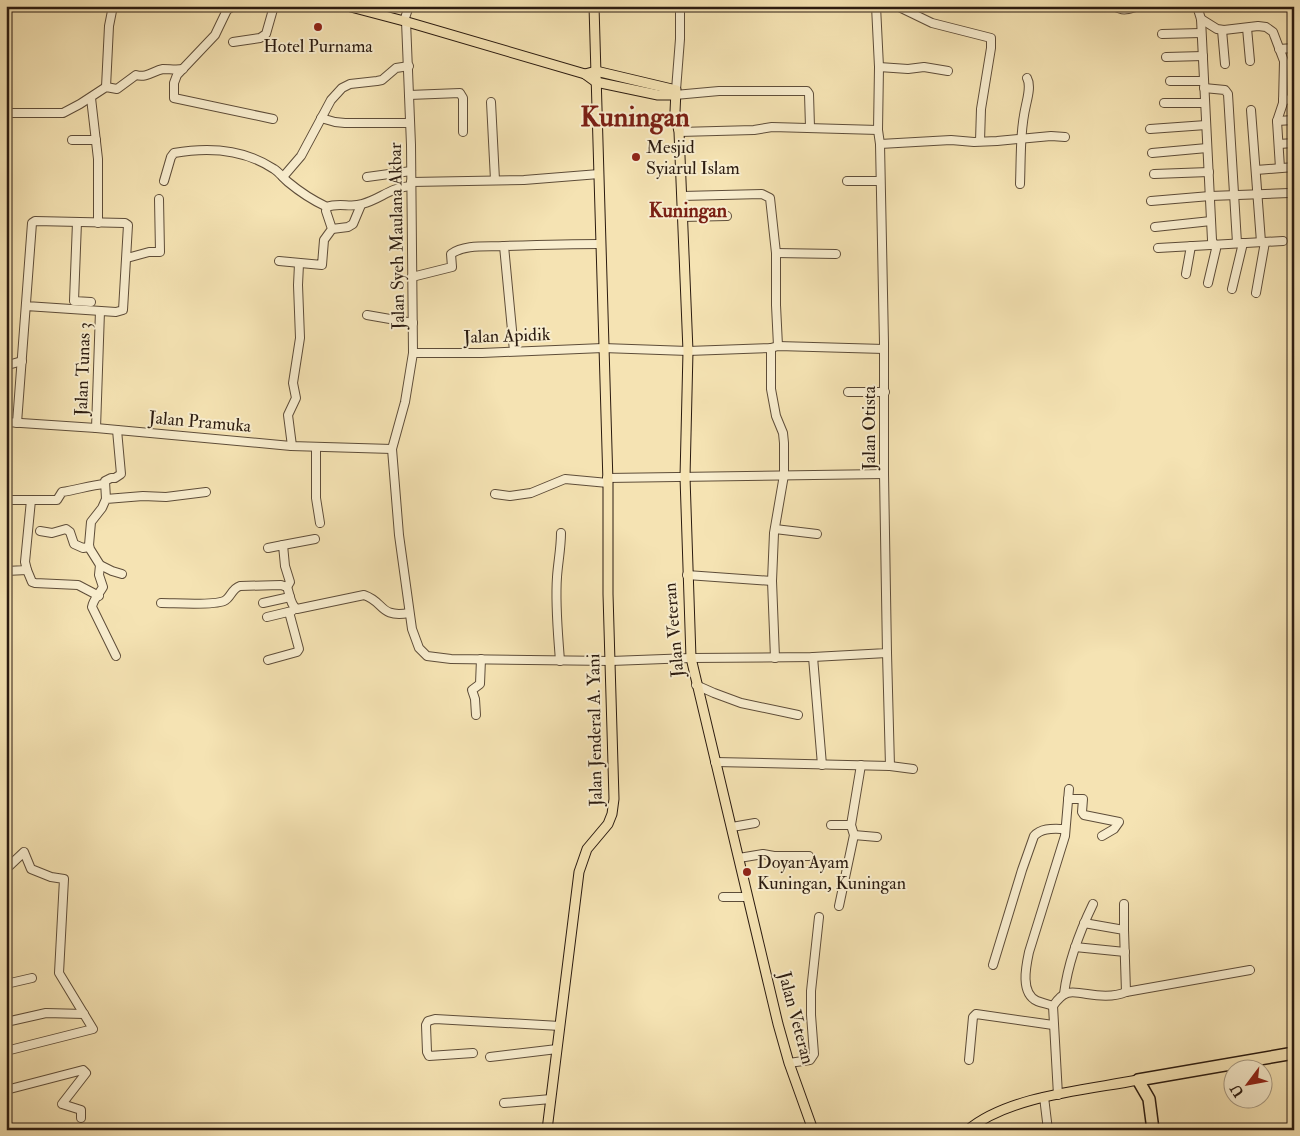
<svg xmlns="http://www.w3.org/2000/svg" width="1300" height="1136" viewBox="0 0 1300 1136" font-family="'IM FELL Double Pica',serif">
<style>
.lines{fill:none;stroke-linecap:round;stroke-linejoin:round}
.minor-casing{stroke:#5e4d39;stroke-width:10}
.major-casing{stroke:#2b1b10;stroke-width:11}
.highway-casing{stroke:#2b1b10;stroke-width:14}
.minor{stroke:#f8edce;stroke-width:8}
.major{stroke:#f5e3b3;stroke-width:9}
.highway{stroke:#f5e3b3;stroke-width:11}
.poi-dot{fill:#8f2418;stroke:#f8edce;stroke-width:2}
.labels{text-anchor:middle;dominant-baseline:central;stroke-width:4;stroke-linejoin:round;paint-order:stroke}
.poi-label{font-size:18px;fill:#2b1b10;stroke:#f8edce;text-anchor:start}
.street-label{font-size:18px;fill:#2b1b10;stroke:#f8edce}
.quarter-label{font-size:20px;font-weight:bold;fill:#7a1f14;stroke:#f8edce}
.town-label{font-size:28px;font-weight:bold;fill:#7a1f14;stroke:#f8edce}
</style>
<rect width="100%" height="100%" fill="#f5e3b3"/>
<filter id="stains"><feTurbulence type="fractalNoise" baseFrequency=".004" numOctaves="4"/><feColorMatrix values="0 0 0 0 .2 0 0 0 0 .09 0 0 0 0 .02 0 0 0 .5 -.17"/></filter>
<radialGradient id="worn" r=".72"><stop offset=".6" stop-color="#630" stop-opacity="0"/><stop offset="1" stop-color="#630" stop-opacity=".3"/></radialGradient>
<g class="lines">
<defs>
<g id="minor">
<polyline points="234,6 227,10 215,35 177,75 174,83 174,98 273,119"/>
<path d="M1114,6c10,6 14,3 25,0"/>
<polyline points="1197,6 1201,19 1212,240 1216,249 1208,283"/>
<polyline points="680,7 709,6"/>
<polyline points="901,8 932,23 991,38 991,48 981,109 980,141"/>
<polyline points="1201,19 1217,29 1224,30 1258,26 1266,27 1273,32 1284,61 1283,103 1277,121 1280,168"/>
<polyline points="404,21 409,6"/>
<polyline points="406,21 411,145 413,353 405,402 392,449 399,535 412,629 419,648 427,656 451,659 611,661 691,658 813,657 887,653 884,474 884,343 880,144 878,130 879,67 876,6"/>
<polyline points="1247,28 1250,61"/>
<polyline points="1222,30 1225,64"/>
<polyline points="1162,34 1201,33"/>
<polyline points="233,42 260,38 266,34 274,6"/>
<polyline points="1279,49 1294,48"/>
<polyline points="1166,57 1203,56"/>
<polyline points="879,67 908,69 924,67 948,71"/>
<polyline points="1170,81 1204,81"/>
<polyline points="106,87 109,26 113,6"/>
<polyline points="1204,88 1225,90 1228,94 1237,243"/>
<polyline points="676,90 680,39 680,6"/>
<polyline points="409,95 460,93 463,98 463,132"/>
<polyline points="675,95 719,91 807,91 809,94 810,127"/>
<polyline points="91,98 98,159 98,223"/>
<polyline points="1283,100 1294,99"/>
<polyline points="491,102 495,180"/>
<polyline points="1164,103 1205,103"/>
<polyline points="1251,110 1261,242"/>
<path d="M6,113h57l17,-9 26,-17 11,2 19,-14c11,3 17,-4 27,-6 7,0 13,1 20,0"/>
<polyline points="321,118 335,122 345,123 409,123"/>
<polyline points="1277,121 1294,120"/>
<polyline points="1150,129 1206,125"/>
<polyline points="679,132 754,130 772,127 878,130"/>
<polyline points="72,140 96,140"/>
<polyline points="880,144 951,140 974,142 997,141 1051,136 1065,137"/>
<polyline points="1279,144 1294,143"/>
<polyline points="1152,153 1207,148"/>
<polyline points="1256,170 1294,167"/>
<polyline points="1154,174 1209,172"/>
<polyline points="283,177 301,156 331,100 342,88 350,84 377,81 382,80 396,68 409,66"/>
<polyline points="367,177 411,171"/>
<path d="M164,181l7,-24 3,-4c34,-6 70,-4 100,16 5,3 9,9 14,13 12,10 24,18 39,25"/>
<polyline points="847,181 880,181"/>
<polyline points="411,182 524,180 599,174"/>
<path d="M1020,184c1,-27 0,-53 6,-79 2,-9 5,-20 1,-27"/>
<polyline points="682,196 762,194 770,198 776,253 776,305 778,346"/>
<polyline points="1151,201 1210,196 1289,193"/>
<polyline points="683,217 727,216"/>
<polyline points="77,222 74,301 91,302"/>
<polyline points="1155,227 1211,221"/>
<polyline points="332,229 348,227 353,224 361,205"/>
<polyline points="504,246 514,351"/>
<polyline points="1158,248 1283,241"/>
<polyline points="776,253 836,254"/>
<polyline points="127,258 149,252 160,252 159,199"/>
<path d="M279,261l43,4 2,-25 8,-11 -6,-18 1,-4c12,-5 24,1 35,-3 19,-5 27,-16 48,-18"/>
<polyline points="1186,274 1191,246"/>
<path d="M412,277l40,-10 -1,-13c14,-10 36,-7 53,-8 32,-1 64,-2 96,-2"/>
<polyline points="1232,289 1243,243"/>
<polyline points="1256,293 1265,242"/>
<polyline points="367,315 413,323"/>
<polyline points="771,348 771,389 776,416 783,433 784,443 784,475 774,533 772,581 775,658"/>
<polyline points="413,353 482,353 603,348 688,351 771,348 778,346 884,349"/>
<polyline points="6,361 8,365 22,361"/>
<polyline points="848,392 885,392"/>
<polyline points="6,422 96,428 291,446 392,449"/>
<polyline points="17,423 32,223 35,221 125,223 128,225 123,310 116,312 26,306"/>
<polyline points="96,428 100,311"/>
<polyline points="292,446 288,415 296,398 293,383 300,338 298,285 299,264"/>
<polyline points="316,448 316,498 320,523"/>
<polyline points="607,478 884,474"/>
<polyline points="495,494 510,496 531,493 565,479 608,483"/>
<polyline points="106,499 105,481 111,478 115,478 121,474 117,430"/>
<path d="M6,500h51l5,-8c15,-2 28,-7 43,-8"/>
<polyline points="775,529 817,534"/>
<polyline points="40,531 52,533 66,529 70,532 74,544 83,548 89,547"/>
<polyline points="283,545 315,539"/>
<polyline points="268,548 283,545 285,566 290,582 287,587"/>
<polyline points="100,565 112,571 122,574"/>
<polyline points="27,570 32,582 35,583 78,585 99,596"/>
<polyline points="6,571 27,570 25,562 31,500"/>
<polyline points="687,575 772,581"/>
<path d="M161,603c14,0 51,3 63,-2 7,-3 7,-12 16,-15l41,-1 6,2c3,7 3,18 10,22l67,-14c21,7 15,23 45,18"/>
<polyline points="263,603 290,597"/>
<polyline points="267,617 292,611"/>
<polyline points="887,653 890,766"/>
<path d="M116,656l-24,-49c1,-7 7,-13 11,-20l-4,-12 1,-10 -10,-16 -1,-4 2,-23 11,-14 4,-9 37,-3 23,1 40,-5"/>
<polyline points="813,657 822,765"/>
<polyline points="268,660 297,652 299,649 289,612"/>
<path d="M560,661c-2,-28 -5,-56 -3,-84 1,-15 4,-29 4,-44"/>
<polyline points="696,685 714,693 741,703 798,715"/>
<polyline points="476,715 475,699 472,690 480,684 481,659"/>
<polyline points="715,762 890,766 913,769"/>
<polyline points="1068,799 1083,799 1082,812 1084,815 1119,822 1114,829 1102,836"/>
<polyline points="831,825 851,825"/>
<polyline points="732,827 755,823"/>
<polyline points="854,835 877,837"/>
<polyline points="739,858 763,854 774,856 809,856"/>
<polyline points="6,869 24,852 31,869 51,877 64,879 59,973 93,1029 6,1051"/>
<polyline points="723,897 747,897"/>
<polyline points="1124,904 1124,930"/>
<polyline points="839,906 854,835 851,825 861,765"/>
<polyline points="1084,923 1124,930 1126,992"/>
<polyline points="1075,947 1125,952"/>
<path d="M993,965l29,-95 12,-34c8,-9 21,-7 31,-7"/>
<polyline points="6,984 32,978"/>
<path d="M1064,994c4,-32 15,-61 29,-90"/>
<path d="M1053,1006c-5,-2 -11,-3 -16,-5 -17,-8 -11,-35 -8,-49l36,-116 4,-47"/>
<polyline points="6,1022 46,1013 84,1014"/>
<polyline points="473,1053 429,1056 427,1052 426,1025 428,1021 435,1019 560,1026"/>
<polyline points="490,1057 557,1049"/>
<polyline points="969,1060 973,1017 976,1014 1053,1025"/>
<polyline points="789,1063 810,1060 814,1054 811,1015 811,991 819,917"/>
<polyline points="6,1090 83,1070 86,1073 62,1104 81,1110 81,1118"/>
<path d="M1058,1095l-5,-89c11,-16 17,-15 34,-12 12,2 28,3 39,-2l124,-22"/>
<polyline points="1044,1097 1048,1130"/>
<polyline points="504,1103 551,1099"/>
</g>
<g id="major">
<polyline points="347,6 404,21 585,74 596,82 658,95 675,95"/>
<polyline points="585,74 596,71 676,90 675,112 679,132 688,351 685,477 691,658 778,1024 789,1063 813,1130"/>
<polyline points="547,1130 579,872 587,849 608,824 612,814 614,799 608,594 608,483 594,6"/>
<path d="M968,1130c40,-34 118,-40 170,-50"/>
</g>
<polyline id="highway" points="1153,1130 1149,1099 1138,1080 1294,1053"/>
</defs>
<use href="#minor" class="minor-casing"/>
<use href="#major" class="major-casing"/>
<use href="#highway" class="highway-casing"/>
<use href="#minor" class="minor"/>
<use href="#major" class="major"/>
<use href="#highway" class="highway"/>
</g>
<g class="poi-dot">
<circle cx="318" cy="27" r="5"/>
<circle cx="636" cy="157" r="5"/>
<circle cx="747" cy="872" r="5"/>
</g>
<g class="labels">
<g class="poi-label">
<text x="318" y="46" text-anchor="middle">Hotel Purnama</text>
<text x="646" y="147">Mesjid<tspan x="646" dy="21">Syiarul Islam</tspan></text>
<text x="757" y="862">Doyan Ayam<tspan x="757" dy="21">Kuningan, Kuningan</tspan></text>
</g>
<g class="street-label">
<text transform="translate(397 236) rotate(-91)">Jalan Syeh Maulana Akbar</text>
<text transform="translate(507 336) rotate(-2)">Jalan Apidik</text>
<text transform="translate(83 369) rotate(-88)">Jalan Tunas 3</text>
<text transform="translate(200 422) rotate(5)">Jalan Pramuka</text>
<text transform="translate(869 428) rotate(-90)">Jalan Otista</text>
<text transform="translate(674 630) rotate(-95)">Jalan Veteran</text>
<text transform="translate(595 730) rotate(-91)">Jalan Jenderal A. Yani</text>
<text transform="translate(796 1018) rotate(75)">Jalan Veteran</text>
</g>
<g class="quarter-label">
<text x="688" y="210">Kuningan</text>
</g>
<g class="town-label">
<text x="635" y="117">Kuningan</text>
</g>
</g>
<rect width="1300" height="1136" fill="none" stroke="#f5e3b3" stroke-width="25"/>
<rect x="8" y="8" width="1285" height="1121" fill="none" stroke="#2b1b10" stroke-width="2.5"/>
<rect x="12" y="12" width="1275" height="1111" fill="none" stroke="#2b1b10"/>
<g transform="translate(1248 1084) rotate(238)"><circle r="24" fill="#f8edce" stroke="#a69982"/>
<path d="M0-4L9 19L0 12L-9 19Z" fill="#8f2418"/>
<text y="-8" font-size="14" font-weight="bold" text-anchor="middle" fill="#2b1b10">U</text>
</g>
<rect width="100%" height="100%" filter="url(#stains)"/>
<rect width="100%" height="100%" fill="url(#worn)"/>
</svg>
